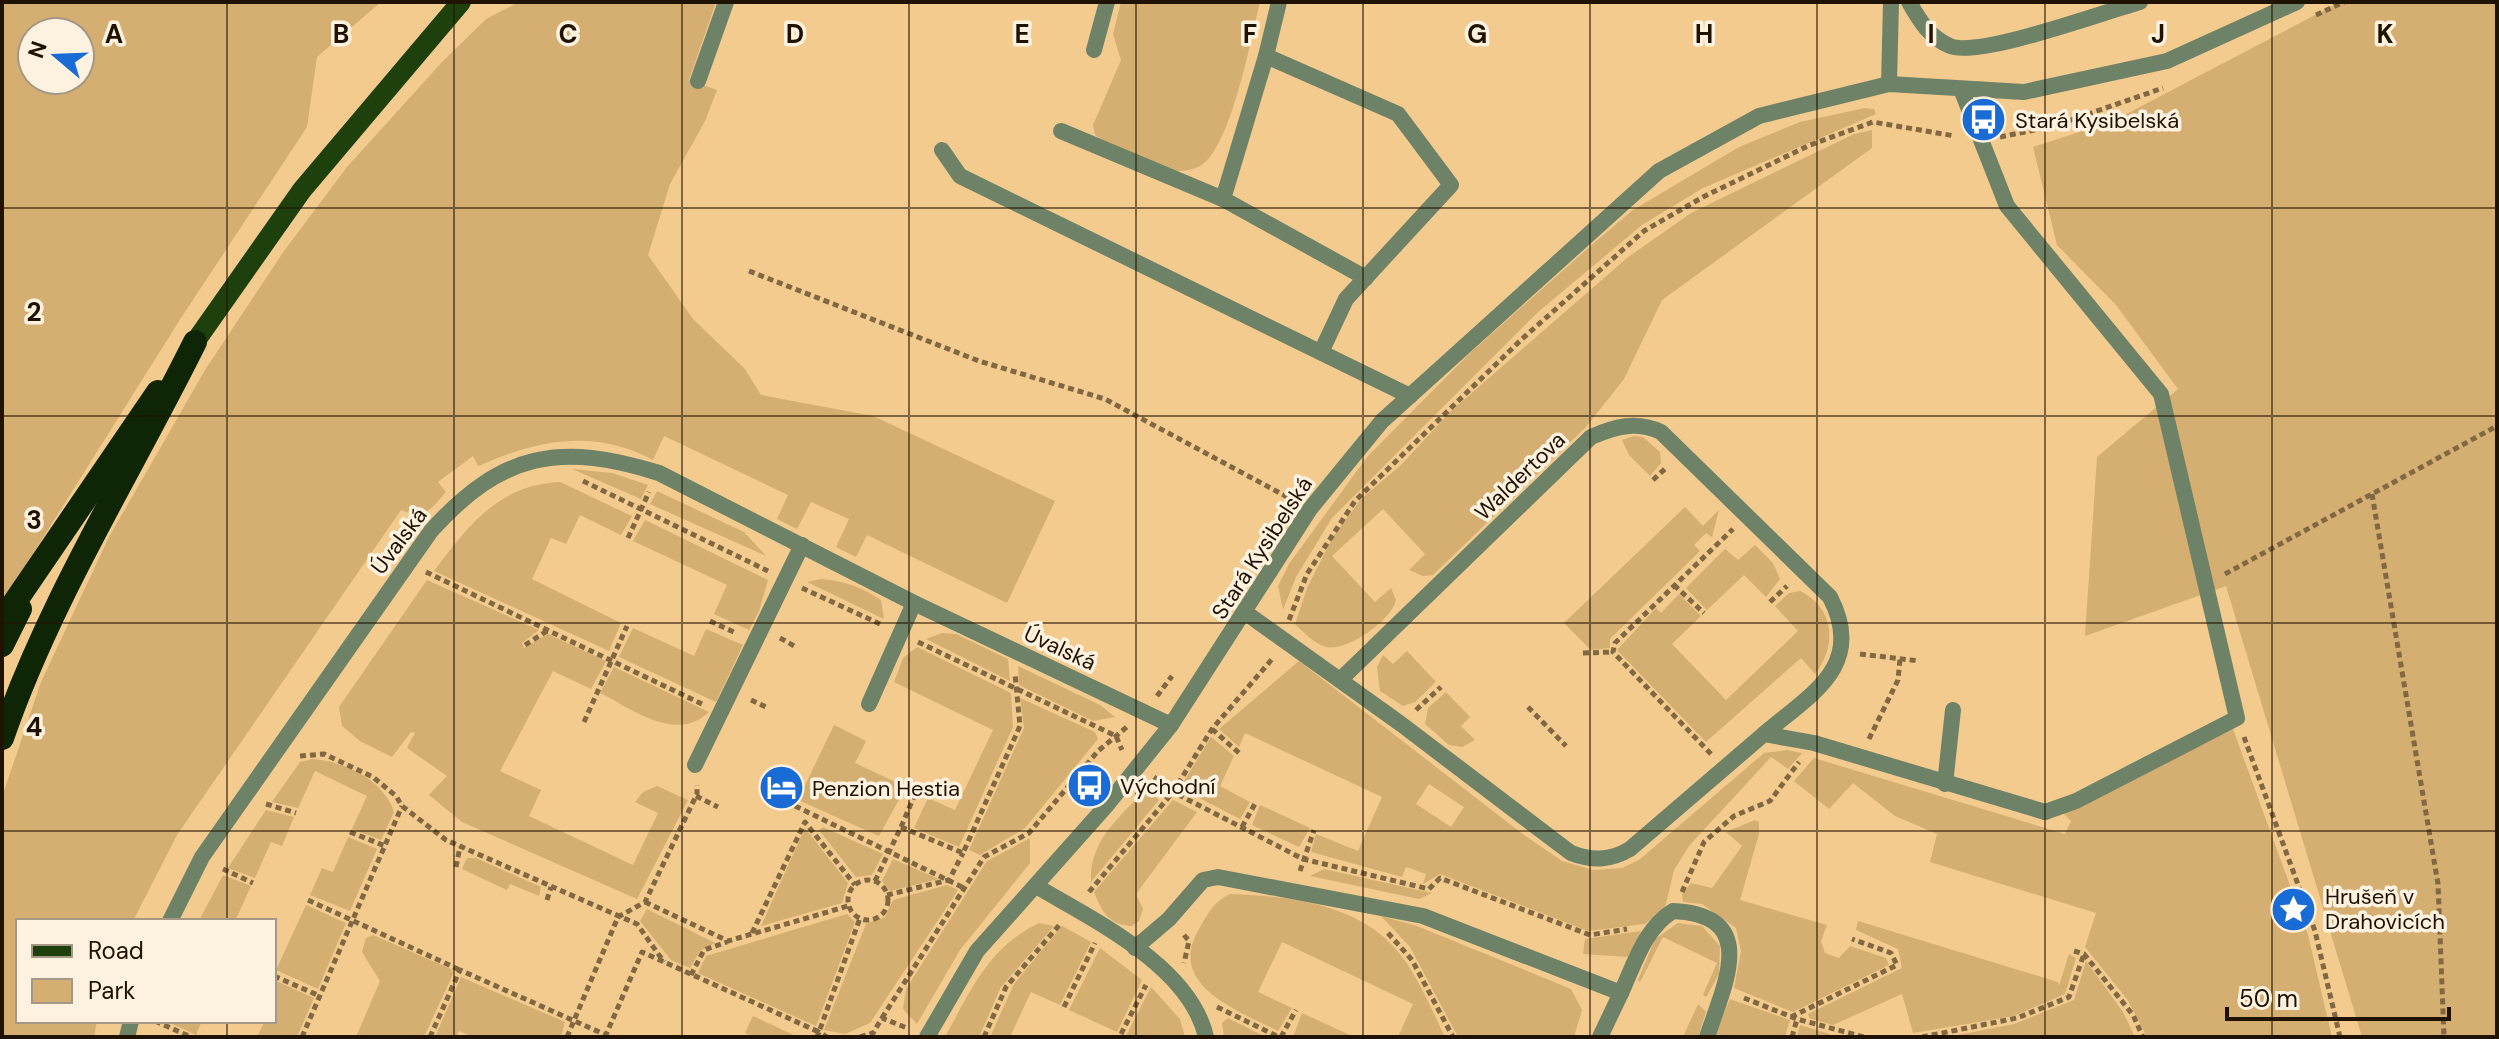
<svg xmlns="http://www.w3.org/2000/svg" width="2499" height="1039" viewBox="0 0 2499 1039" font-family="'DM Sans',sans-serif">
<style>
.green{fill:#d5ae72;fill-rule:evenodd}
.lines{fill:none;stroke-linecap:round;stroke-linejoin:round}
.path{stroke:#826842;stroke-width:5;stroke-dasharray:6 4;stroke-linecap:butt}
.lane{stroke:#6e8267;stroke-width:16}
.street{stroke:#6e8267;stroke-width:16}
.primary{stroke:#1d400d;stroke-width:20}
.highway{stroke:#0f2606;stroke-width:24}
.grid{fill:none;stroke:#201200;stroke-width:2;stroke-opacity:0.55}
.labels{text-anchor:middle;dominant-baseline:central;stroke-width:7;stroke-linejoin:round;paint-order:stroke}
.poi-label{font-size:22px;fill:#201200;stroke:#fdf1df;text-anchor:start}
.street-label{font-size:22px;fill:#201200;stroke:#fdf1df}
.grid-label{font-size:26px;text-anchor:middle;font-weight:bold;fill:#201200;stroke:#fdf1df;stroke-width:7;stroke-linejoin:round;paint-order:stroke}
</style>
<rect width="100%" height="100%" fill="#f3cb8e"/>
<g class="green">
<path d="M2,2h379l-64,55 -10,70 -126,191 -179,285zM32,32h48v48h-48z"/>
<path d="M519,2h197l-27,78 28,10 -12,31 -35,63 -22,71 45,64 52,50 16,26 112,21 182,85 -48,102 -140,-68 -11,22 -20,-10 13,-28 -38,-17 -14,27 -20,-10 11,-24 -124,-59 -11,24c-59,-32 -116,-20 -175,6l-5,-10 -35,26 8,10c-15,17 -21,28 -45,18l-224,325 -44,86h-115v100h79l-3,16h-92v-240l39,-115 68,-145 96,-167 79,-119 63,-84 95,-105 44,-43z"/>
<path d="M1121,2h139c-9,35 -30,152 -62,165 -32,15 -78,-15 -103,-32l-2,-10 28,-65 -8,-26z"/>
<polygon points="2340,2 2497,2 2497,1037 2362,1037 2226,586 2085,636 2097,457 2178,389 2116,305 2057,245 2033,147 2113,121"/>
<polygon points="1865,108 1874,109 1876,114 1703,188 1642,225 1537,313 1332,518 1296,577 1283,610 1278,586 1289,564 1367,457 1471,352 1595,242 1633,210 1739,147 1800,122"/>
<path d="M1872,130v18l-210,152 -38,79 -38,48 -153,148 -10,1 -14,-6 16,-16 -42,-45 -51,47 43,46 16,-14 5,12c-4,20 -49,52 -70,47 -11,-3 -23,-15 -31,-23l12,-36 26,-51 28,-38 40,-34 50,-54 176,-153 64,-45 163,-79z"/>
<polygon points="1634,436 1643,437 1660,452 1661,463 1650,476 1629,455 1622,440"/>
<polygon points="572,469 612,473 648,485 641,499"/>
<path d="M560,482l72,34 -11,19 -41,-20 -14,29 -15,-6 -19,41 89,44 -12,28 -175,-80c35,-46 64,-86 126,-89z"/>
<polygon points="657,491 744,532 766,556 650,504"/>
<polygon points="1685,507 1703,526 1719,510 1712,537 1706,533 1694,545 1700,551 1610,639 1610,648 1591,650 1564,623"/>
<polygon points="645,520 768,580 759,611 749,630 714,614 727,585 633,541"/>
<polygon points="1755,545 1773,563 1780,579 1766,597 1744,575 1707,610 1686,588 1725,549 1738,560"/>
<path d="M821,579c23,2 41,8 60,21l3,19 -77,-37z"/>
<polygon points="427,580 539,630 522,643 524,648 548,634 606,661 591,689 553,671 500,771 541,790 529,816 633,865 658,813 635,802 643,792 657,786 688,800 637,899 462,822 429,795 447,776 407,748 415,733 411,732 392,757 360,741 342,726 339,707"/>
<path d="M1800,591c35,17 37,55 15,83l-14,-16 -95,84 -89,-92 39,-42 5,5 18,-19 22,22 -29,28 54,56 72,-69 -23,-25 14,-13z"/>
<polygon points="633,628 694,656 706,629 743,645 716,702 619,657"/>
<polygon points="942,633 956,634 1008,659 1010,681 926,639"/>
<polygon points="917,647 1011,693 1013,727 959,847 914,828 928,798 955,810 993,730 894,682 903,658"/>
<polygon points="1407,651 1436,682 1415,702 1403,706 1380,691 1377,667 1383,655 1393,664"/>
<path d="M1299,661l225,174 38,26 31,9 29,-2 17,-8 125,-107 23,-3 15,3 -14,16 -17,-12 -82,89 -15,24 -9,38 -20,16 -57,7 -148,-57 -17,10 3,-10 -20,-7 -4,10 -91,-25 5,-18 42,17 24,-54 -137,-64 -6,14 -20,-18zM1429,784l35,23 -13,20 -35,-23z"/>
<polygon points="1018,666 1100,705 1115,717 1093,721 1019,685"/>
<path d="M614,667l95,45c-33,31 -75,-2 -109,-19z"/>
<polygon points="1446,692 1470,717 1461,726 1475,740 1462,747 1449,745 1425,724 1428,708"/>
<polygon points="1020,698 1095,732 1098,739 1025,828 980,855 969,850 1024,728"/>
<polygon points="834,725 866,741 855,763 906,787 879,836 798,800"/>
<polygon points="2233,729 2308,935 2332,1037 2147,1037 2127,999 2085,947 2096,913 1930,862 1937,834 1895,816 1853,783 1829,809 1794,781 1814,758 2065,834 2071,821 2063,813 2074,806"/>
<polygon points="1211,737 1234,756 1220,786 1250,802 1240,819 1180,788"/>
<path d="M312,759c32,2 72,21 82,53l-13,28 -29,-11 15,-33 -52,-25 -17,37 -26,-6 28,-40z"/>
<path d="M1146,789l13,11 -68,82c-2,-42 29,-65 55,-93z"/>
<path d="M1173,800l24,12 -61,82 7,15 -4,12 -7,5c-23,-1 -30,-14 -38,-34z"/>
<polygon points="1260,805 1310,828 1299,847 1252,825"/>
<polygon points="266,810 294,817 282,846 271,842 255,878 228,868"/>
<polygon points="1755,820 1759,822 1759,834 1740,900 1827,925 1821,941 1825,953 1839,958 1850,946 1886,958 1889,965 1793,1012 1734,988 1741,951 1736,928 1702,904 1683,902 1682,894 1691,883 1712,888 1742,846 1726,832"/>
<polygon points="823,827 883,854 872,875 856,877 819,830"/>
<polygon points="805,828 848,883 842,903 761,926"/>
<polygon points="348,837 377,849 350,911 310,895 322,868 333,872"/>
<polygon points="1030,838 1030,863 960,950 917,1024 903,1009 906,989 987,861"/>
<polygon points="467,858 476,858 541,887 539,896 510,884 507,890 462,869"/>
<polygon points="893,859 939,879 890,891 882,881"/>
<polygon points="1324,869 1418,890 1432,893 1419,899 1310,876"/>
<polygon points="223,875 251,886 235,921 199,921"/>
<polygon points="947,885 958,890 870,1023 845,1034 824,1030 866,924 885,917 893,900"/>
<path d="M1230,894c56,2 122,9 162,51 24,25 38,62 53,92h-47l15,-33 -131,-62 -24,50 34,16 -14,23c-39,-20 -111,-45 -80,-100 9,-16 15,-29 32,-37z"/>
<polygon points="306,905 346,923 318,989 276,970"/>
<polygon points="647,909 715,943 700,951 690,968 671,960 640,921"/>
<polygon points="847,914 855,922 816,1026 698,973 706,956"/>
<polygon points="1381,916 1417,926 1571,989 1582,1010 1574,1037 1458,1037 1410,947"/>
<polygon points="1858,921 2058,982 2059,986 2069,954 2076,958 2065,994 2014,1016 1913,1033 1902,994 1833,1025 1809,1018 1808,1014 1902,968 1898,949 1856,930"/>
<path d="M1039,923l15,3 -53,61 -22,50h-34c27,-48 42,-88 94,-114z"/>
<polygon points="1678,923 1702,926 1720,946 1719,974 1706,997 1703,995 1717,963 1663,937 1640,982 1638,980 1655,939"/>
<polygon points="1062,926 1091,942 1060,1005 1031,992 1010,1037 990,1037 1014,984"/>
<polygon points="1641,931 1628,957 1583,954 1585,939"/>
<polygon points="373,935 451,969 453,974 424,1037 356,1037 380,981 362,952 366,938"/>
<polygon points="1100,948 1142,980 1117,1032 1069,1010"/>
<polygon points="2086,961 2123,1012 2135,1037 1947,1037 2014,1024 2074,1000"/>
<polygon points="461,977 565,1022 561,1037 473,1037 459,1031 456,1037 435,1037"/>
<polygon points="274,980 314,998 297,1037 257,1037 265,1021 274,1021"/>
<polygon points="1151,987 1180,1019 1185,1037 1126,1036"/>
<polygon points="1730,999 1790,1020 1785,1037 1714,1037"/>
<polygon points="1698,1004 1706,1012 1698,1037 1683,1037"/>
<polygon points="1302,1013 1350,1035 1293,1037"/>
<polygon points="753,1016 798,1037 754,1037 745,1033"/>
<polygon points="1228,1018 1264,1036 1265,1037 1224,1037 1222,1023"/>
<polygon points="166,1021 202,1021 196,1035"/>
<polygon points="1800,1025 1830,1034 1830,1037 1797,1037"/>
</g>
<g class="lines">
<g class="path">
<polyline points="2316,15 2344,2"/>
<polyline points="2000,137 2054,126 2163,88"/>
<polyline points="749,271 979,361 1105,399 1291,499"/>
<polyline points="1653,480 1667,467"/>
<polyline points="583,481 768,571"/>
<polyline points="2372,494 2438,884 2444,1037"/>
<polyline points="628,538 649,492"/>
<polyline points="426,572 702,704"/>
<polyline points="2225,574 2497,426"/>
<polyline points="1674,585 1704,613"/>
<polyline points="802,588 880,624"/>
<polyline points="1770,602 1787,586"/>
<polyline points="1289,620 1307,574 1355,501 1522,339 1644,231 1703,197 1810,145 1873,122 1955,136"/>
<polyline points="710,621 736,633"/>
<polyline points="780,638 796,647"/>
<polyline points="918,642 1116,736 1122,750"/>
<polyline points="525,645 547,631"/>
<polyline points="1583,653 1613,652"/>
<polyline points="1860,654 1919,661"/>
<polyline points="1157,696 1172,676"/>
<polyline points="751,700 766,707"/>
<polyline points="1528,707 1566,746"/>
<polyline points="1416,710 1441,687"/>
<polyline points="584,722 627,626"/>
<polyline points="1212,729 1239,753"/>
<polyline points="2244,737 2315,931 2340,1037"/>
<polyline points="1869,739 1898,680 1900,659"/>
<polyline points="1711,754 1613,652 1615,643 1733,529"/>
<polyline points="300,756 324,754 373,777 396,796 402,806 446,840 637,924 664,962"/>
<polyline points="1154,777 1173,792 1303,859 1429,889 1440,878 1590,935 1627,929"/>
<polyline points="696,796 718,807"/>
<polyline points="266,804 296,813"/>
<polyline points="795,806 966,889"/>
<polyline points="901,827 916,792"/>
<polyline points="1242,827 1256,802"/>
<polyline points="350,832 385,846"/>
<polyline points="456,867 460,847"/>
<polyline points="223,869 253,883"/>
<polyline points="1300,871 1314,830"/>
<circle cx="868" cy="900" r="20"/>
<polyline points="875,881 901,827 963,853 1020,726 1015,674"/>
<polyline points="1089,892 1173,792 1212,729 1273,658"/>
<polyline points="1682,892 1704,842 1734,816 1770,801 1799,762"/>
<polyline points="887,895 949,880 963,853"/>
<polyline points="308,900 460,970"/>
<polyline points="547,900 551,887"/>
<polyline points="645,902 728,941 848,906"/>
<polyline points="752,933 805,822 855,885"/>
<polyline points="1388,933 1412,960 1453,1037"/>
<polyline points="1184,935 1189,941 1184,963"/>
<polyline points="2074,951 2084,954 2133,1015 2143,1037"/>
<polyline points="691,975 704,950 727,942"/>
<polyline points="274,976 320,996"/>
<polyline points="1744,998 1797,1019 1864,1037"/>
<polyline points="1064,1007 1095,943"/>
<polyline points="1217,1007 1279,1037"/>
<polyline points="1791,1017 1897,965 1891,953 1852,939"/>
<polyline points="882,1018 984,857 1029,833 1098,751 1128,726"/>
<polyline points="155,1021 191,1037"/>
<polyline points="1121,1034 1146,985"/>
<polyline points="302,1037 402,806"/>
<polyline points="430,1037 460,970 606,1035"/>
<polyline points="567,1037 618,917 645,902 697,794 697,785"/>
<polyline points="605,1037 642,952 819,1032 860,918"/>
<polyline points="817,1037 819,1032 827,1037"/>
<polyline points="860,1037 873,1033 882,1018 907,1028"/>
<polyline points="984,1037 1006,987 1061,923"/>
<polyline points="1281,1037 1296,1010"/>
<polyline points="1792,1037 1797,1019"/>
<polyline points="1922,1037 2017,1018 2069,997 2084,954"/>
</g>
<g class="lane">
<polyline points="1279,2 1266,56 1398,114 1451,185 1346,299 1322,350"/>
<path d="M1909,2c11,19 20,35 41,44 29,12 154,-34 190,-44"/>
<polyline points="1094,50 1107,2"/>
<polyline points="1266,56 1223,199 1366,278"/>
<polyline points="698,81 726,2"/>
<polyline points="1889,84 1891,2"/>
<polyline points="1961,89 2007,206 2161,394 2237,718 2076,801 2045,812"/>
<polyline points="1061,131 1223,199"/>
<polyline points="942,150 960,176 1410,396"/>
<polyline points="869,704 914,603"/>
<polyline points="1945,784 1953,710"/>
<path d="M1621,993c14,-30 23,-64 52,-82 87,4 52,72 34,126"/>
</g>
<g class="street">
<path d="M1246,613l155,111 170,129c21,8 39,8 59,-4l134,-115 50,9 231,69"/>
<path d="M1340,680l251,-243c25,-11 45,-16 70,-5l169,165c36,69 -19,97 -66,137"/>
<polyline points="695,765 802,545"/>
<path d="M1036,886c57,34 154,80 170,151"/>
<path d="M170,921l32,-64 229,-326c71,-79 129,-89 228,-58l255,130 257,122"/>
<polyline points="1135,948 1169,919 1203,880 1218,877 1423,916 1621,993 1600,1037"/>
<polyline points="127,1037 131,1021"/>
<polyline points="927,1037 977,951 1106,806 1171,725 1310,509 1382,421 1659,171 1759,116 1889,84 2024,92 2167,61 2297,2"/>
</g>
<polyline class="primary" points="195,342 302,190 461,2"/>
<g class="highway">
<polyline points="2,621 158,392"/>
<polyline points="2,645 20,609"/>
<path d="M2,738c48,-139 128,-265 193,-396"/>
</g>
</g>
<path class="grid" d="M227,2v919M454,2v1035M682,2v1035M909,2v1035M1136,2v1035M1363,2v1035M1590,2v1035M1817,2v1035M2045,2v1035M2272,2v1035M2,208h2495M2,416h2495M2,623h2495M2,831h2495M227,1021v16"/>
<defs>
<symbol id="bus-disc" viewBox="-11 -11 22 22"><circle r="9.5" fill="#196bd6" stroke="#fdf1df"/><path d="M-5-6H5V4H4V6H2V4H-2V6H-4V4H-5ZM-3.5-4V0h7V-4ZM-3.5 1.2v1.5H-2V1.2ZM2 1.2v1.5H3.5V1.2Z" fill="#fff"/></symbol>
<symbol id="hotel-disc" viewBox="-11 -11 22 22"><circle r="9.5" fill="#196bd6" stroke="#fdf1df"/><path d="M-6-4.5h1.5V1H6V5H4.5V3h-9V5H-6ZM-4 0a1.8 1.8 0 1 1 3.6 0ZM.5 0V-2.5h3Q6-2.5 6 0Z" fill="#fff"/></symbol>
<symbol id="sight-disc" viewBox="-11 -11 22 22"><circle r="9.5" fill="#196bd6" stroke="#fdf1df"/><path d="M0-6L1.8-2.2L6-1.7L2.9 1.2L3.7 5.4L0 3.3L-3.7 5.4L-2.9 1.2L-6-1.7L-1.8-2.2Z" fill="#fff"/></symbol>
</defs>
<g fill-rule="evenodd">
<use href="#bus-disc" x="1958" y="94" width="51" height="51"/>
<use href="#bus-disc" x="1064" y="760" width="51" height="51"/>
<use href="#hotel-disc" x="756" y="762" width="51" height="51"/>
<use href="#sight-disc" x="2268" y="884" width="51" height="51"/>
</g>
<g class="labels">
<g class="poi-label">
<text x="2015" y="120">Stará Kysibelská</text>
<text x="1120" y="786">Východní</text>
<text x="812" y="788">Penzion Hestia</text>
<text x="2325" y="896">Hrušeň v<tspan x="2325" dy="25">Drahovicích</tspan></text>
</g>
<g class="street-label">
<text transform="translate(1520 476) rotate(-44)">Waldertova</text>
<text transform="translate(399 541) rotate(-53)">Úvalská</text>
<text transform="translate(1262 548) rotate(-57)">Stará Kysibelská</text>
<text transform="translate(1060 648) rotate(25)">Úvalská</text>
</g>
</g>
<g class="grid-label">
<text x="114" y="43">A</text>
<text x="341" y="43">B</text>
<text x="568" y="43">C</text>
<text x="795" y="43">D</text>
<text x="1022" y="43">E</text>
<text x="1250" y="43">F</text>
<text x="1477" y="43">G</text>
<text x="1704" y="43">H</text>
<text x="1931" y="43">I</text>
<text x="2158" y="43">J</text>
<text x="2385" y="43">K</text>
<text x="34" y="321">2</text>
<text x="34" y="529">3</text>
<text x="34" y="736">4</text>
</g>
<rect width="2499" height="1039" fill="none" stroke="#201200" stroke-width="8"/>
<rect x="16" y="919" width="260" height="104" fill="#fdf1df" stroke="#a59886" stroke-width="2"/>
<rect x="32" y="945" width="40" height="12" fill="#1d400d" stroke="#a59886" stroke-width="2"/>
<text x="88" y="959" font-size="24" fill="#201200">Road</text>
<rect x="32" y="979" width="40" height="24" fill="#d5ae72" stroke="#a59886" stroke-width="2"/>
<text x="88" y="999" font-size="24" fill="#201200">Park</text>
<g transform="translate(56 56) rotate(289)"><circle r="38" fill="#fdf1df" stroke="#a59886" stroke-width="2"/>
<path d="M0-6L14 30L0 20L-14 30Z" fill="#196bd6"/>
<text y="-12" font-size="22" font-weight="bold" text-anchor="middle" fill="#201200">N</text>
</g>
<path d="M2227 1007v12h222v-12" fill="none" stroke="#201200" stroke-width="4"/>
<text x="2239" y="1007" font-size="24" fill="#201200" stroke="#fdf1df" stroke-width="6" paint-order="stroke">50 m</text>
</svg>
